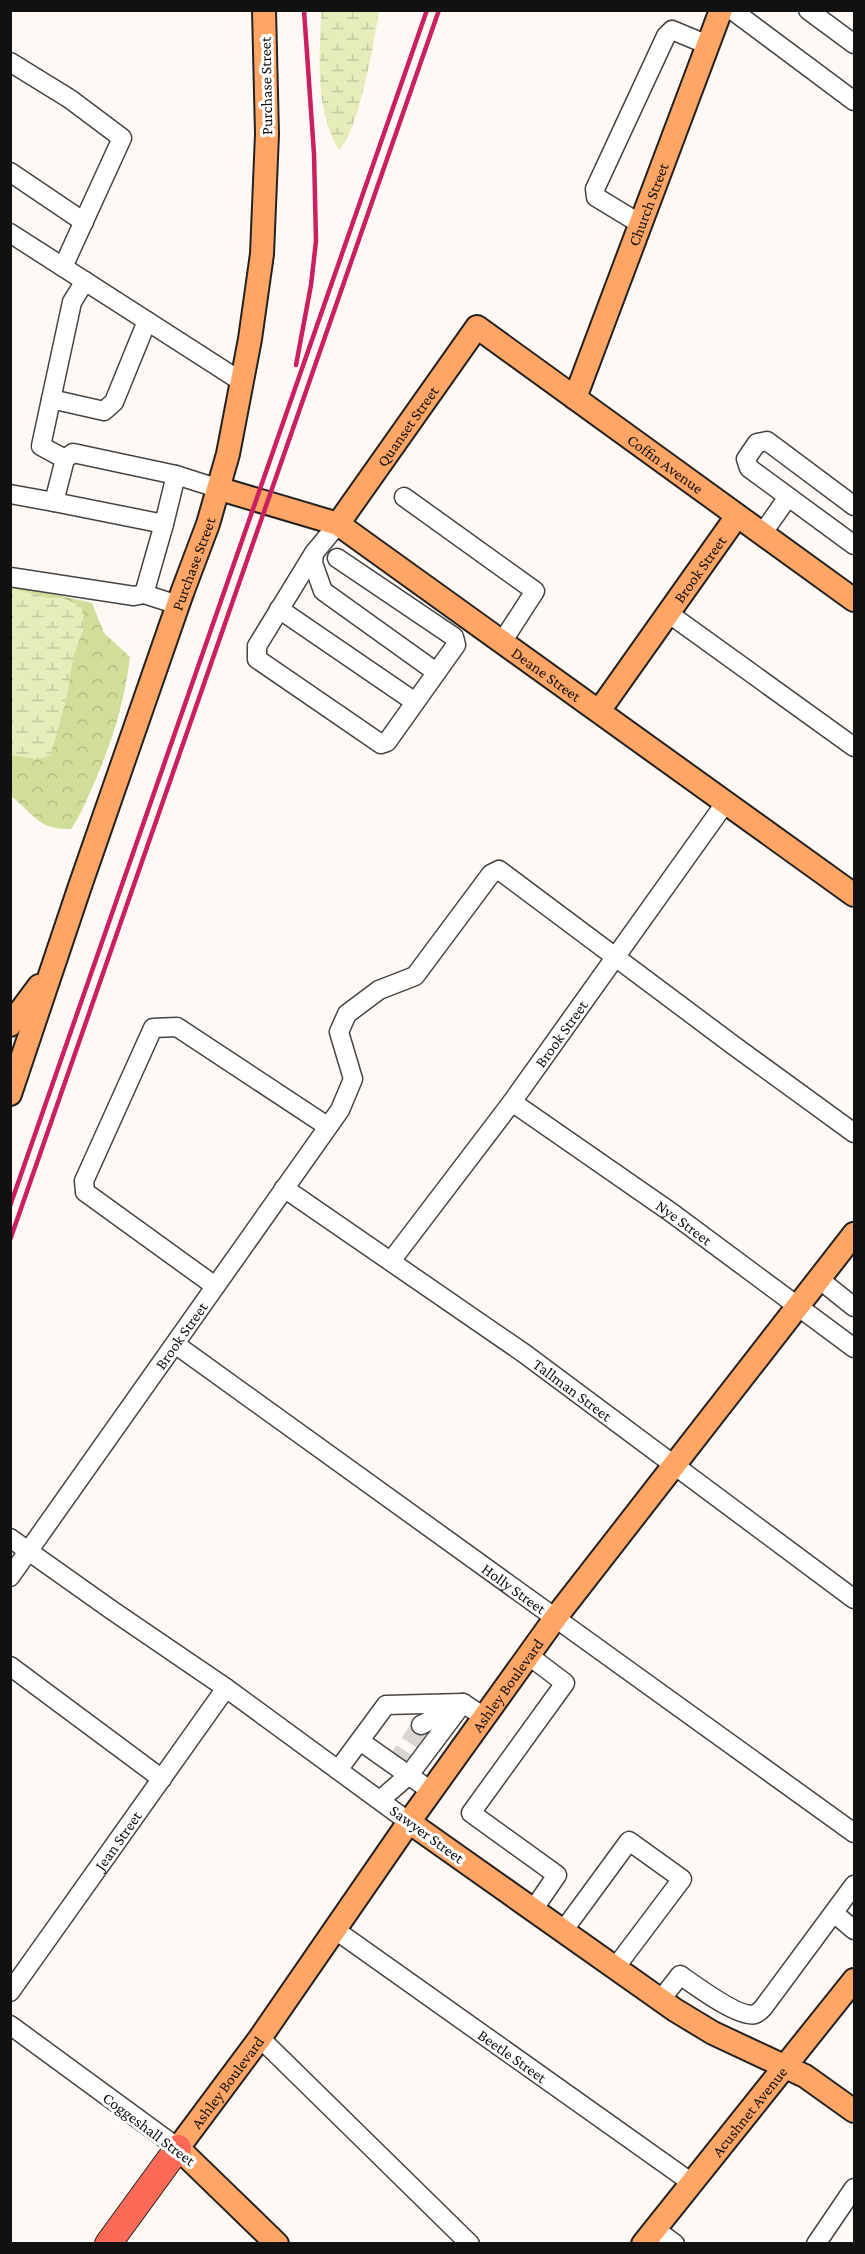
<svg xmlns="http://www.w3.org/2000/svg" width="865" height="2254" viewBox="0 0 865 2254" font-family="'Crimson Pro',serif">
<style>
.forest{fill:url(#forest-crowns)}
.wetland{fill:url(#wetland-marsh)}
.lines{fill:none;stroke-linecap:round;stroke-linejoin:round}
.minor-tunnel{stroke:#dbd6d3;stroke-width:18;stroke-dasharray:18 9;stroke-linecap:butt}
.minor-casing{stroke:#444;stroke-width:21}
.major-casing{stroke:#222;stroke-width:26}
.highway-casing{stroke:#222;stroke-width:28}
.minor{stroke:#fff;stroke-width:18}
.major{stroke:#ffa565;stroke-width:22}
.highway{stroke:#fb6a57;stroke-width:26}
.rail{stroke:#ca2062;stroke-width:4.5}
.labels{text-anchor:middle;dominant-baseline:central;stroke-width:6;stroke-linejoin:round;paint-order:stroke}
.street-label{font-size:16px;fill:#111;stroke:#fff}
</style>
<defs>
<pattern id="forest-crowns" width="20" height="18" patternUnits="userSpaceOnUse" patternTransform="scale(1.5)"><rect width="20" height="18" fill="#d0de99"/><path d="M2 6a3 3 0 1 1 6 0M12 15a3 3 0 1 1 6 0" fill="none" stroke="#b2bd83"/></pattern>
<pattern id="wetland-marsh" width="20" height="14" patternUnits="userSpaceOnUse" patternTransform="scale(1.5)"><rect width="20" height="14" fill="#e6edbb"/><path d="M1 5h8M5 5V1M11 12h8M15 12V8" fill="none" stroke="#c4caa0"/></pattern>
</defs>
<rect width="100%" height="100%" fill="#fff9f5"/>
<path class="forest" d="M10,584l82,19 12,30 26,24c-6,47 -16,78 -34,122 -8,17 -14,34 -25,50 -33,1 -37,-15 -60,-33z"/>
<g class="wetland">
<path d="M321,11h58c-4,27 -21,124 -40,139 -25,-41 -19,-94 -18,-139z"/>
<polygon points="11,588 49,598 62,598 77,604 82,608 84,627 73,658 67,697 51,755 44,758 35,759 11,755"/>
</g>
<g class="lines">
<polyline class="minor-tunnel" points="394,1765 421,1725"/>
<defs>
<g id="minor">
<polyline points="732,10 854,101"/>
<polyline points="808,10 854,44"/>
<polyline points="10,62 70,99 122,138 63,267"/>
<polyline points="10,172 84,222"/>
<polyline points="642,225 596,197 595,189 666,36 672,30 708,45"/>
<polyline points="10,233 242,382"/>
<polyline points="51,399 104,411 114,402 147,321"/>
<polyline points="65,459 41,446 72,302 85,281"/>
<polyline points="176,475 220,489"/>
<polyline points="10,494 54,502 65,459 73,453 176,475 164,524 144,594"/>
<polyline points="404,497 535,591 502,642"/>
<polyline points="54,502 164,524"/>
<polyline points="854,506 767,441 757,443 746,459 749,468 854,545"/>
<polyline points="338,524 314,553 313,563 323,591 436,672"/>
<polyline points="762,534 788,497"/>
<polyline points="314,553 257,646 257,659 381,744 387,742 456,645 454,637 337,558"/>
<polyline points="10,577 134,596 144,594 178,605"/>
<polyline points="279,609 415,702"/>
<polyline points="668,613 854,747"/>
<path id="s1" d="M512,1102l160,111 182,135"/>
<path id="s2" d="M284,1188l241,166 329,245"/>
<path id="s3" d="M391,1261l121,-159 214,-300"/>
<polyline points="819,1279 854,1307"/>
<polyline points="215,1286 85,1192 84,1181 153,1028 177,1027 327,1126"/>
<path id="s4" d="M175,1344l679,489"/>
<polyline points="10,1538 113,1611 226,1688 409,1822"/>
<path id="s5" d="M10,1577l330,-467 13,-31 -14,-47 8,-18 32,-24 36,-14 76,-102 8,-4 234,175 121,88"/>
<polyline points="528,1655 565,1683 471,1813 557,1875 533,1910"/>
<polyline points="10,1666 162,1779"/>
<polyline points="421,1725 459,1705"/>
<polyline points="360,1741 431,1791"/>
<polyline points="338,1770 386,1705 463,1703 484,1717"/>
<polyline points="380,1800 409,1775 463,1703"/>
<polyline points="834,1913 854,1930"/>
<path id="s6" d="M334,1929l358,254"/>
<polyline points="563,1931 629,1841 682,1879 615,1968"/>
<path id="s7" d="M10,1992l216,-304"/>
<path d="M660,2001l20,-26c13,9 60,44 75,39 3,-1 6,-4 8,-6l91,-123"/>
<polyline points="10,2025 178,2148"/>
<polyline points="260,2038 470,2244"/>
<polyline points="655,2229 675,2244"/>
<polyline points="816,2244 854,2188"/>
</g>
<g id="major">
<path id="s8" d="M575,398l146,-388"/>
<path id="s9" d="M220,489l118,35 516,371"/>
<path id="s10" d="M338,524l139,-197 377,273"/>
<path id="s11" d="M599,711l138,-195"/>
<polyline points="10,1025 39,986"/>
<path id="s12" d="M10,1094l69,-205 103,-296 26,-69 20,-70 22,-115 12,-85 5,-120 -3,-124"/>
<polyline points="409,1822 675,2010 713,2033 805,2076 854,2111"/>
<path id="s13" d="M277,2244l-99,-96 82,-110 149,-216 147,-205 298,-383"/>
<path id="s14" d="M643,2244l211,-264"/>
</g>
<polyline id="highway" points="108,2244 178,2148"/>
</defs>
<use href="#minor" class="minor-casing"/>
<use href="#major" class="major-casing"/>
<use href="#highway" class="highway-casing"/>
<use href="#minor" class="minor"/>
<use href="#major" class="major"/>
<use href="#highway" class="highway"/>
<g class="rail">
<polyline points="296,365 311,285 316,241 314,154 304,10"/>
<polyline points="10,1206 427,10"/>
<polyline points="10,1240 439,10"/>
</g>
</g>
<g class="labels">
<g class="street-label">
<text transform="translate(266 86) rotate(-91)">Purchase Street</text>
<text stroke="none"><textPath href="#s8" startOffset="207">Church Street</textPath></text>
<text stroke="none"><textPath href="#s10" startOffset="120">Quanset Street</textPath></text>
<text stroke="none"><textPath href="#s10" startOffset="474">Coffin Avenue</textPath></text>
<text stroke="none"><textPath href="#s12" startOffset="561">Purchase Street</textPath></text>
<text stroke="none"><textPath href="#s11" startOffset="174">Brook Street</textPath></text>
<text stroke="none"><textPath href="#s9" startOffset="380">Deane Street</textPath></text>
<text stroke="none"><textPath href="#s3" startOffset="284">Brook Street</textPath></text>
<text stroke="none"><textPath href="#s1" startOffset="210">Nye Street</textPath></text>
<text stroke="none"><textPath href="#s5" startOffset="296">Brook Street</textPath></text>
<text stroke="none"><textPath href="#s2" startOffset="352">Tallman Street</textPath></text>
<text stroke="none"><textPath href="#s4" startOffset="418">Holly Street</textPath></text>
<text stroke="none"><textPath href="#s13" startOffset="706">Ashley Boulevard</textPath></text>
<text transform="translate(427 1834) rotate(36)">Sawyer Street</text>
<text stroke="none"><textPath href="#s7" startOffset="186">Jean Street</textPath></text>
<text stroke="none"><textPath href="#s6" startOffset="219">Beetle Street</textPath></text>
<text stroke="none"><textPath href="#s13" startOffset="220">Ashley Boulevard</textPath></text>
<text stroke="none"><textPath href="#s14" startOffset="170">Acushnet Avenue</textPath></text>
<text transform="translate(149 2129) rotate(37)">Coggeshall Street</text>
</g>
</g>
<rect width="865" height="2254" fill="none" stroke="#111111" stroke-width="24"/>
</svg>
